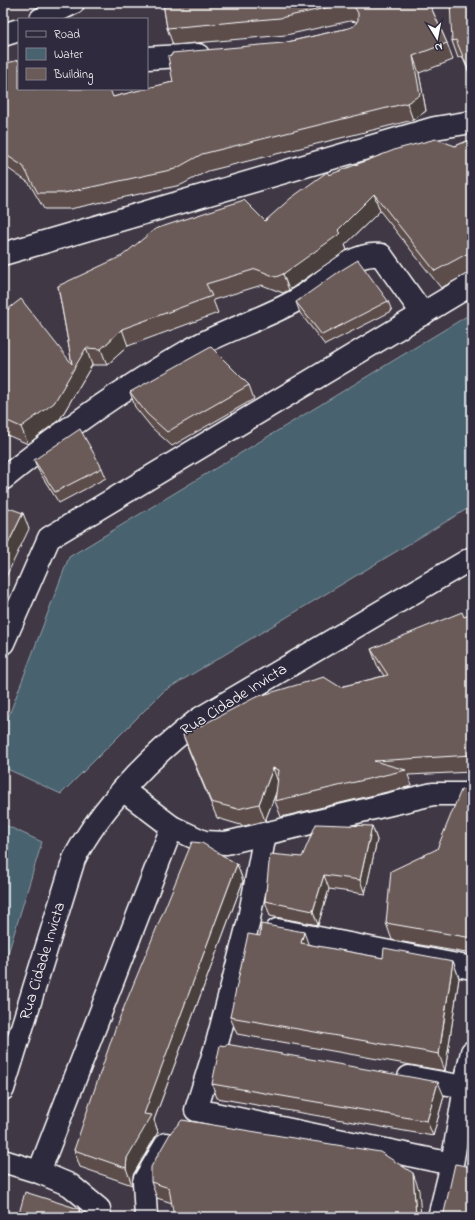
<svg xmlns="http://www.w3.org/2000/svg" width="475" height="1220" viewBox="0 0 475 1220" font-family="'Indie Flower',sans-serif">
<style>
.water{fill:#496270;stroke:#92a1a9}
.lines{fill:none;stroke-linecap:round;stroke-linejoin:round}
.minor-casing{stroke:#fff;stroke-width:25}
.tertiary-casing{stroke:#fff;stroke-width:25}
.secondary-casing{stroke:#fff;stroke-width:25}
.minor{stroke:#2f2a3d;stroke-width:22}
.tertiary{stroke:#2f2a3d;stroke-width:22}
.secondary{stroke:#2f2a3d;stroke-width:22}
.wall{fill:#5b4d4c;stroke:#fff}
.shaded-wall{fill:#4a3f3e;stroke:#fff}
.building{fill:#6a5a58;stroke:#fff}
.labels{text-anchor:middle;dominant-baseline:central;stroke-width:3;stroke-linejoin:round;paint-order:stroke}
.street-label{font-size:16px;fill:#fff;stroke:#2f2a3d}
</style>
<rect width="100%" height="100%" fill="#413845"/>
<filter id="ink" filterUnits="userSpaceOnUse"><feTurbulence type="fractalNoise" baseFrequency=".025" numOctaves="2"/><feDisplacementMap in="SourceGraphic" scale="8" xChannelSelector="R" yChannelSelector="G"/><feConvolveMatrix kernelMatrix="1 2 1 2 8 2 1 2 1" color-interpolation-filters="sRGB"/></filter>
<g filter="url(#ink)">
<g class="water">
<polygon points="472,313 472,506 164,691 61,794 3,767 3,731 69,557"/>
<polygon points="3,824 42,842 3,970"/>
</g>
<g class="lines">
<defs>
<g id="minor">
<polyline points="147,58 198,55"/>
<path d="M3,479c58,-47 120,-91 185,-128 34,-20 73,-31 107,-50 27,-15 54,-50 86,-46l42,59"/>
<polyline points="3,643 49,538 472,284"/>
<polyline points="123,790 172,827 204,842 226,843 433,794 472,794"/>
<polyline points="265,834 248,924 217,1043 196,1110 452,1164"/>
<polyline points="277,930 472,968"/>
<polyline points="472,1052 468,1070 472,1071"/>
<polyline points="409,1077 465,1087"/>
<polyline points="3,1161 39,1172 70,1185 99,1209 100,1217"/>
<polyline points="39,1172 172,827"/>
<polyline points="146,1217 144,1181 166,1144"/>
<polyline points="439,1217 452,1164 468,1070"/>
</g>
<g id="tertiary">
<polyline points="41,19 73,3"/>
<polyline points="3,35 19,30"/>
</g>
<g id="secondary">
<polyline points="3,254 435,128 472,122"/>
<path d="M3,1089l71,-230c27,-53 78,-104 125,-140l273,-161"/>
</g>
</defs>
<use href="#minor" class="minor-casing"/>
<use href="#tertiary" class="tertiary-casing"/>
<use href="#secondary" class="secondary-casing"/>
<use href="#minor" class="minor"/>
<use href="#tertiary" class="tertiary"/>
<use href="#secondary" class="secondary"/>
</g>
<g class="wall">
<polygon points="163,3 429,3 447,43 453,60 419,73 426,111 413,120 208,171 181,185 70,209 44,209 29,183 3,165 3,64 113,97 173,82 283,43 349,28 354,26 357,22 350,21 286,35 173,45 167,28"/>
<polygon points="472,3 472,80 462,56 458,58 452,41"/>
<polygon points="472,139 472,271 441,288 380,211 345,245 347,250 289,290 283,293 262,285 213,300 218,313 128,346 107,365 92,365 60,419 28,444 7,435 3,439 3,313 72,364 58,286 265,221 329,175 455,146"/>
<polygon points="388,301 392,311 325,345 300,313 296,302"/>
<polygon points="249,385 254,399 172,446 152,428 135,407 130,392"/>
<polygon points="34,460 102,468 106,478 59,503 38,470"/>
<polygon points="472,614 472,772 408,775 412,786 281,817 275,801 276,793 265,821 244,826 217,818 189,751 183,735 340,687 384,676 377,665 371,649 464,617"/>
<polygon points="472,788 472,954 392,940 386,923 437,849"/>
<polygon points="372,826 377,840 365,894 329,889 318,925 270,916 265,901 302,857"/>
<polygon points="237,864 243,881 154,1120 158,1132 133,1175 132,1185 80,1167 74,1150"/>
<polygon points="260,936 383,958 453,961 459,978 445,1071 237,1034 230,1017"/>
<polygon points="212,1084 444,1096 433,1136 217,1098"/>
<polygon points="151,1182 419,1190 172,1203 157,1198"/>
</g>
<g class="shaded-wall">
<polygon points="413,56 419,73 426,111 413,120 407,103"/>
<polygon points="374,194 380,211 345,245 347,250 289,290 283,274 338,230"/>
<polygon points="122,329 128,346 107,365 101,349"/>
<polygon points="86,348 92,365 60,419 28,444 21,427"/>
<polygon points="3,424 7,435 3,439"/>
<polygon points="23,513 29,529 3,583 3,554"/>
<polygon points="273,768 279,785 265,821 259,804"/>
<polygon points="372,826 377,840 365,894 360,880"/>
<polygon points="237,864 243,881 154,1120 158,1132 133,1175 132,1185 126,1168 127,1158"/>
<polygon points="324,875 329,889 318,925 313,911"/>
<polygon points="304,932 310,949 301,943"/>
<polygon points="453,961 459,978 445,1071 439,1054"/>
<polygon points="438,1082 444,1096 433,1136 427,1121"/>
<polygon points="413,1173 419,1190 421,1217 416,1217"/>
<polygon points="79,1209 82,1217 79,1217"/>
</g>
<g class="building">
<polygon points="163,3 429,3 447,43 413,56 420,95 407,103 202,154 175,169 64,193 38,193 23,166 3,153 3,64 19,60 19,89 110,89 113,97 144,89 147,89 147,88 173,82 168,56 172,55 172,53 283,43 349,28 354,26 358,20 358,13 355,8 350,4 344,4 280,18 167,28"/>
<polygon points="450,3 472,3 472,72 470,73 456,40 452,41"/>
<polygon points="436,139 455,146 472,139 472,251 435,271 374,194 338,230 341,233 283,274 276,277 256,269 206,284 212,296 122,329 101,349 86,348 54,403 21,427 3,419 3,313 21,299 72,364 58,286 122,256 155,229 244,200 265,221 291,198 327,172 329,175 397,149"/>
<polygon points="358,260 388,301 322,335 296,302 340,271"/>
<polygon points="211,347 249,385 167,432 147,414 130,392"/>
<polygon points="80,429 102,468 55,492 34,460"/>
<polygon points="3,506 23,513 3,554"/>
<polygon points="462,612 464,617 472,614 472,755 374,761 406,770 275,801 279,770 273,768 259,804 238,809 211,802 183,735 256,697 324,677 340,687 388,675 371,649"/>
<polygon points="472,788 472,938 386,923 391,871 437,849 461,790"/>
<polygon points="316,824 372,826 360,880 324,875 313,911 265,901 270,854 302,857"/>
<polygon points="192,842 202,843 237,864 144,1114 152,1115 127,1158 126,1168 74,1150 115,1029"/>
<polygon points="261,924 304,932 301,943 383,958 384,948 453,961 439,1054 230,1017 248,934 260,936"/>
<polygon points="226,1044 438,1082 427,1121 212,1084 220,1045 226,1046"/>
<polygon points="182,1120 380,1152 413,1173 416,1217 174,1217 169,1188 151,1182 151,1167 171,1132"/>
<polygon points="455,1164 472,1167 472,1217 443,1217"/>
<polygon points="25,1192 79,1209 79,1217 18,1217"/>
</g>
</g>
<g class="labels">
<g class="street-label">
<text transform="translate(234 700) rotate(-32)">Rua Cidade Invicta</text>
<text transform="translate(43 961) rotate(-73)">Rua Cidade Invicta</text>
</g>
</g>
<rect width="475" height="1220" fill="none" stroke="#2f2a3d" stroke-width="16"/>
<rect x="8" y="8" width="459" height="1204" fill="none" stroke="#fff" stroke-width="1.5" filter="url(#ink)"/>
<rect x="18" y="18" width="130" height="72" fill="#2f2a3d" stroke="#827f8b"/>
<rect x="26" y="31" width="20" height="6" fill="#2f2a3d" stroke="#827f8b"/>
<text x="54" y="38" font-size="12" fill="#ffffff">Road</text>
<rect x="26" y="48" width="20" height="12" fill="#496270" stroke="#827f8b"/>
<text x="54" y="58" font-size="12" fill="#ffffff">Water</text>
<rect x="26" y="68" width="20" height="12" fill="#6a5a58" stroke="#827f8b"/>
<text x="54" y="78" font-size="12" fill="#ffffff">Building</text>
<g transform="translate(437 38) rotate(170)" stroke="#2f2a3d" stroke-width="3" paint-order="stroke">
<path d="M0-3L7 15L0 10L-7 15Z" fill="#ffffff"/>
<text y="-6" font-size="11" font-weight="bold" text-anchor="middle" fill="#ffffff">N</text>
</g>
</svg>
